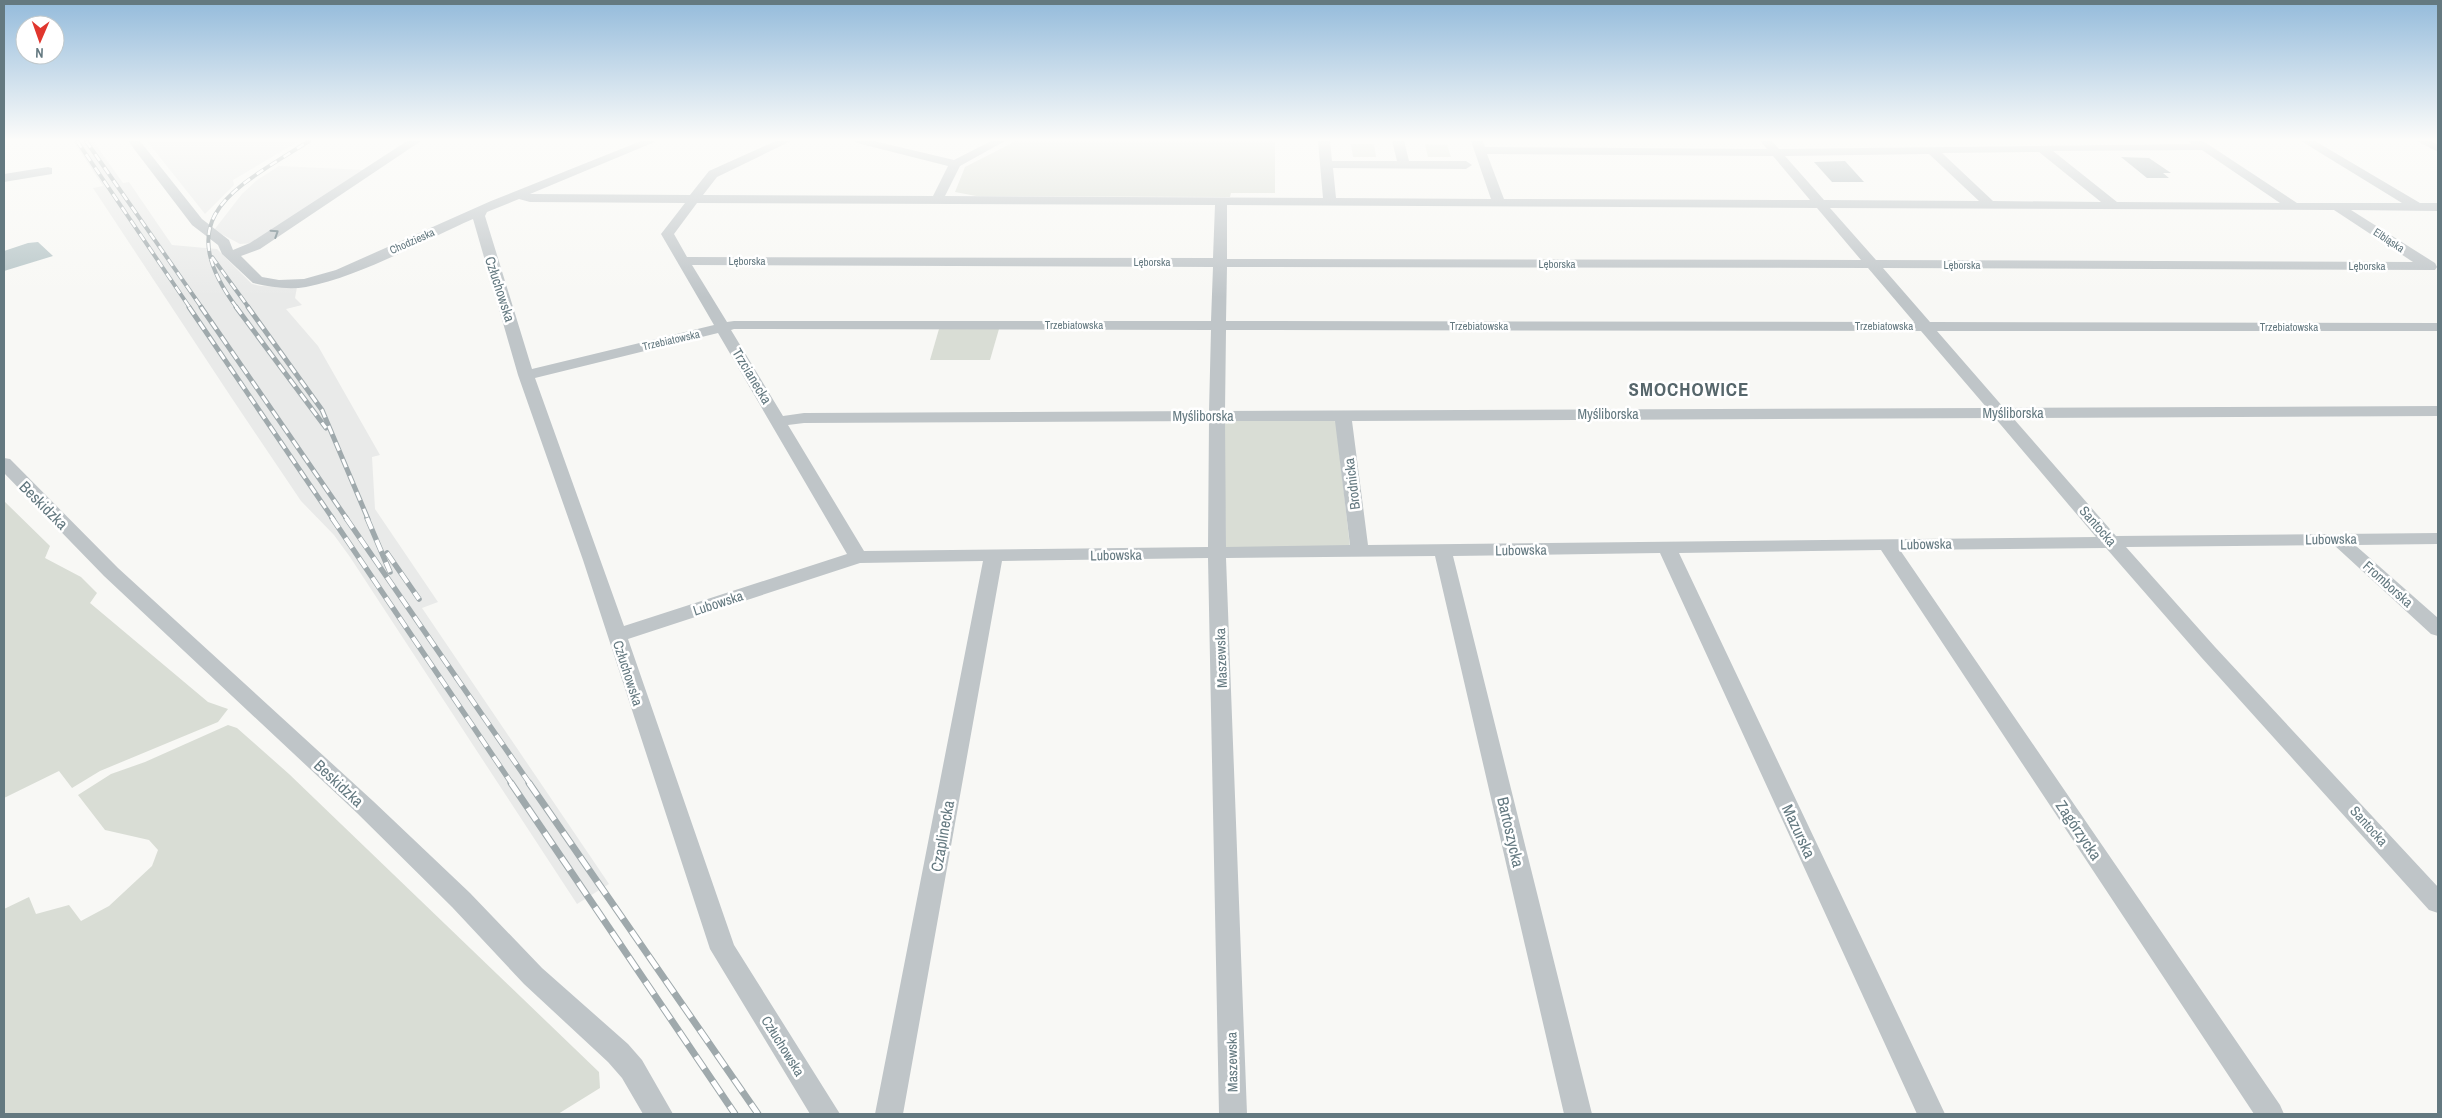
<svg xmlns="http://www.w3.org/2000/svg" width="2442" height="1118" font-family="'Archivo Narrow',sans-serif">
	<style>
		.built { fill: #e9eae9 }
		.green { fill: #d9ddd5 }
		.water { fill: #b6c5c7 }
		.building { fill: #a6b1b5 }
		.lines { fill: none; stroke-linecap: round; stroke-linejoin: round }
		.street { fill: #bfc5c8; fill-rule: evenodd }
		.rail-far3-casing { stroke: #9fa9ac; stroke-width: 4 }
		.rail-far2-casing { stroke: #9fa9ac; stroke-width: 5 }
		.rail-far1-casing { stroke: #9fa9ac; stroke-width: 5.5 }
		.rail-casing { stroke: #9fa9ac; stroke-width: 7 }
		.rail-far3 { stroke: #fff; stroke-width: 2.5; stroke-dasharray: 8; stroke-linecap: butt }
		.rail-far2 { stroke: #fff; stroke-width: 3; stroke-dasharray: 9; stroke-linecap: butt }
		.rail-far1 { stroke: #fff; stroke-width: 4; stroke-dasharray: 12; stroke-linecap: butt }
		.rail { stroke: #fff; stroke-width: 5; stroke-dasharray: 15; stroke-linecap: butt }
		.oneway { stroke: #647980 }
		.labels { text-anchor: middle; stroke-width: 5; stroke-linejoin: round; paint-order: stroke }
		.far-street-label { font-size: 11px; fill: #647980; stroke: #fff }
		.street-label { font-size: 14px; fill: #647980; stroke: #fff }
		.near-street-label { font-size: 16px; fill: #647980; stroke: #fff }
		.district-label { font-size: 19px; font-weight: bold; letter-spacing: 1px; fill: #56666b; stroke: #fff }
	</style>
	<rect width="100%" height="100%" fill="#f8f8f5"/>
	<!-- built -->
	<g class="built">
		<polygon points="73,141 93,141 123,183 129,182 172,245 217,249 252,284 261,286 297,287 295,298 302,305 286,309 318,346 380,455 372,457 375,509 438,602 422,608 609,884 577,904 350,557 334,535 301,501 231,397 93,188 103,186"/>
		<polygon points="147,141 299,141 233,180 234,185 205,214"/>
		<polygon points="279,166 365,170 255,243 240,244 214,230 242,194 257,180"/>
	</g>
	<!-- green -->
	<g class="green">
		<polygon points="1016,141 1275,141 1275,193 1231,193 1230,197 976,196 955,192 965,167"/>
		<polygon points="1351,144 1374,144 1376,157 1353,157"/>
		<polygon points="1425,144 1447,145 1451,157 1428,157"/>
		<polygon points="939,329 999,329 990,360 930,360"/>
		<polygon points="1223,420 1333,420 1336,422 1350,547 1226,550"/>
		<polygon points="4,501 50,546 45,558 81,577 97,593 90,603 208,702 228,709 218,722 100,771 72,788 59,771 4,798"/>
		<polygon points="228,725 237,728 289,774 599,1072 600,1088 558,1114 4,1114 4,909 29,897 36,914 69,905 81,921 109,906 152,866 158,850 149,840 105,830 78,795 111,774 145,762"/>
	</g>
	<!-- water -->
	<polygon class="water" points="38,242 53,256 4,271 4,251 28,243"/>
	<!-- building -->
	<g class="building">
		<polygon points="2121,157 2149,158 2171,173 2163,173 2169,178 2147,178"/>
		<polygon points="1845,161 1864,182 1832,182 1814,162"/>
	</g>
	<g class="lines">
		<!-- street -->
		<g class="street">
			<path d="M128 141H140L202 219 229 240 233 250 250 243 407 141H421L260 249 241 256 262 277 279 280 304 279 336 270 491 201 641 141H657L530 194 690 195 709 171 776 141H791L717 177 703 195 933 196 948 166 857 143 855 141H874L954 160 991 141H1005L960 166 945 196 1323 198 1318 141H1330L1332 161H1397L1392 141H1404L1409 161H1466L1472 165 1466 169 1333 168 1336 198 1491 199 1471 141H1483L1485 147 1767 149 1760 141H1772L1779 149 2191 144 2189 141H2203L2297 203H2402L2301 141H2315L2420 203H2438V211L2351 210 2435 263 2437 267 2435 270 1883 268 1930 322 2438 323V331H1937L2004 408 2438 406V416L2013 418 2116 536 2438 533V544L2355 545 2438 618V636L2431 634 2334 545 2126 547 2215 647 2438 887V913L2429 910 2201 657 2106 548 1900 550 2280 1105 2284 1114H2254L1881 550 1679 553 1945 1114H1917L1660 553 1453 556 1592 1114H1564L1435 556 1226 558 1247 1114H1219L1208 558 1002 561 903 1114H875L983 561 860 563 628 639 734 945 840 1114H810L710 949 583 560 518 375 473 219C423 241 359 277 306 287 289 290 270 287 253 283L222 254 218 245 192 225ZM2202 150 2280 203 2117 202 2053 151ZM2039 152 2101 202 1993 201 1942 153ZM1487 154 1773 156 1810 200 1504 199ZM1929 154 1979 201 1824 200 1785 156ZM519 199 530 202 685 203 661 234 714 325 532 369 485 216 487 212ZM697 203 1215 205 1213 258 687 257 674 234ZM1227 205 1817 208 1861 260 1227 259ZM1830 208 2334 210 2413 262 1876 260ZM692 265 1213 267 1211 321H734L727 322ZM1227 267 1868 268 1914 322 1226 321ZM734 329 1211 330 1209 411 804 413 783 416 731 330ZM1226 330 1921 331 1987 408 1225 411ZM718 333 847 554 624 626 535 378ZM1995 418 2096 537 1368 545 1352 421ZM1209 421 1208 547 864 551 788 425 804 423ZM1225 421H1335L1350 545 1226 547Z"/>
			<polygon points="2417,141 2431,141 2438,145 2438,152"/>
			<polygon points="48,167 52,168 52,174 4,182 4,174"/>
			<polygon points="4,458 10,459 118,568 373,801 470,893 542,968 628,1044 642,1060 673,1114 643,1114 622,1078 608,1062 524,984 452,907 357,813 104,576 4,473"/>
		</g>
		<!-- rail-far3 casing -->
		<g class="rail-far3-casing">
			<g id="rail-far3">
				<polyline points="77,141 190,308"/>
				<polyline points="86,141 202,308"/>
				<polyline points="212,257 249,308"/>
				<path d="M237 308C168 215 236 188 309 141"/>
			</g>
		</g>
		<!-- rail-far2 casing -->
		<g class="rail-far2-casing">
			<g id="rail-far2">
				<polyline points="189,307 333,519"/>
				<polyline points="201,307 347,519"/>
				<polyline points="236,307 326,428"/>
				<polyline points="248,307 322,410 368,519"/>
			</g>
		</g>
		<!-- rail-far1 casing -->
		<g class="rail-far1-casing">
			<g id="rail-far1">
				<polyline points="332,518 512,784"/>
				<polyline points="346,518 530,784"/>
				<polyline points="367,518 390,572"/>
				<polyline points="387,553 419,599"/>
			</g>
		</g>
		<!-- rail casing -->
		<g class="rail-casing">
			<g id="rail">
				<polyline points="511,783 735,1114"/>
				<polyline points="529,783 758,1114"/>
			</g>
		</g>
		<!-- rail-far3 -->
		<use href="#rail-far3" class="rail-far3"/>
		<!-- rail-far2 -->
		<use href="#rail-far2" class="rail-far2"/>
		<!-- rail-far1 -->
		<use href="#rail-far1" class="rail-far1"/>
		<!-- rail -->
		<use href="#rail" class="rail"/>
	</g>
	<!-- one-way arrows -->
	<defs><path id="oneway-chevron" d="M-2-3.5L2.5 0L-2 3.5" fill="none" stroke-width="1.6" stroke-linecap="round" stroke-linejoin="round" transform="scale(1.25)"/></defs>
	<use class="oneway" href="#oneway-chevron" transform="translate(275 233) rotate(-33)"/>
	<!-- sky -->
	<linearGradient id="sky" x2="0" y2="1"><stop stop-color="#94bbdb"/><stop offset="0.47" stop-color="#fcfcfa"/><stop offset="1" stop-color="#fcfcfa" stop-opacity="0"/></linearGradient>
	<rect width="2442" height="297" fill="url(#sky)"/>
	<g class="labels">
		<!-- far-street labels -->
		<g class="far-street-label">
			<text transform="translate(2389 240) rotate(33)" y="4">Elbląska</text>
			<text transform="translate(412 241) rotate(-24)" y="4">Chodzieska</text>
			<text x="747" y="265">Lęborska</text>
			<text x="1152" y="266">Lęborska</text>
			<text x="1557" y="268">Lęborska</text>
			<text x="1962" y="269">Lęborska</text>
			<text x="2367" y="270">Lęborska</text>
			<text x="1074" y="329">Trzebiatowska</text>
			<text x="1479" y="330">Trzebiatowska</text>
			<text x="1884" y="330">Trzebiatowska</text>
			<text x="2289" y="331">Trzebiatowska</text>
			<text transform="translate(671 340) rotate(-13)" y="4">Trzebiatowska</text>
		</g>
		<!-- street labels -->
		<g class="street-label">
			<text transform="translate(500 289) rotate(72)" y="5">Człuchowska</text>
			<text transform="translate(752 376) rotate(59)" y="5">Trzcianecka</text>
			<text x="2013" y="418">Myśliborska</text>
			<text x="1608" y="419">Myśliborska</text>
			<text x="1203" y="421">Myśliborska</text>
			<text transform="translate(1352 484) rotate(-97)" y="5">Brodnicka</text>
			<text transform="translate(2098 526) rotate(49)" y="5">Santocka</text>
			<text transform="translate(2331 539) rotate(-1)" y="5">Lubowska</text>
			<text transform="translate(1926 544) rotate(-1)" y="5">Lubowska</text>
			<text transform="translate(1521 550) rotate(-1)" y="5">Lubowska</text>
			<text transform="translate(1116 555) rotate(-1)" y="5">Lubowska</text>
			<text transform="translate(2388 584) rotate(42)" y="5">Fromborska</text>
			<text transform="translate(718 603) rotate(-18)" y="5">Lubowska</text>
			<text transform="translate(1221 658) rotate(-92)" y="5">Maszewska</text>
			<text transform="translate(628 673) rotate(72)" y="5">Człuchowska</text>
			<text transform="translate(2369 826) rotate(48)" y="5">Santocka</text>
			<text transform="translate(783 1046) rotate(58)" y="5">Człuchowska</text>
			<text transform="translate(1232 1062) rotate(-91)" y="5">Maszewska</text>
		</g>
		<!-- near-street labels -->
		<g class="near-street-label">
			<text transform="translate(44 505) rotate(45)" y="6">Beskidzka</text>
			<text transform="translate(339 783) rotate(43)" y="6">Beskidzka</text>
			<text transform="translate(2079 830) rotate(56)" y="6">Zagórzycka</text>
			<text transform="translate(1799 831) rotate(65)" y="6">Mazurska</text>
			<text transform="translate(1511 832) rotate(77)" y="6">Bartoszycka</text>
			<text transform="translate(942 836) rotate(-80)" y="6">Czaplinecka</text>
		</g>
		<!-- district labels -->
		<g class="district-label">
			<text x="1689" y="396">SMOCHOWICE</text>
		</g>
	</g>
	<!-- border -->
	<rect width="2442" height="1118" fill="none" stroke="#647980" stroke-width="10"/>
	<!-- north arrow -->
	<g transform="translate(40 40) rotate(182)"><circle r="24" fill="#ffffff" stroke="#c1c9cc"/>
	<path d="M0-4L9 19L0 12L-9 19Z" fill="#e0362e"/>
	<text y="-8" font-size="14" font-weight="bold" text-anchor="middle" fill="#647980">N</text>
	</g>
</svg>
